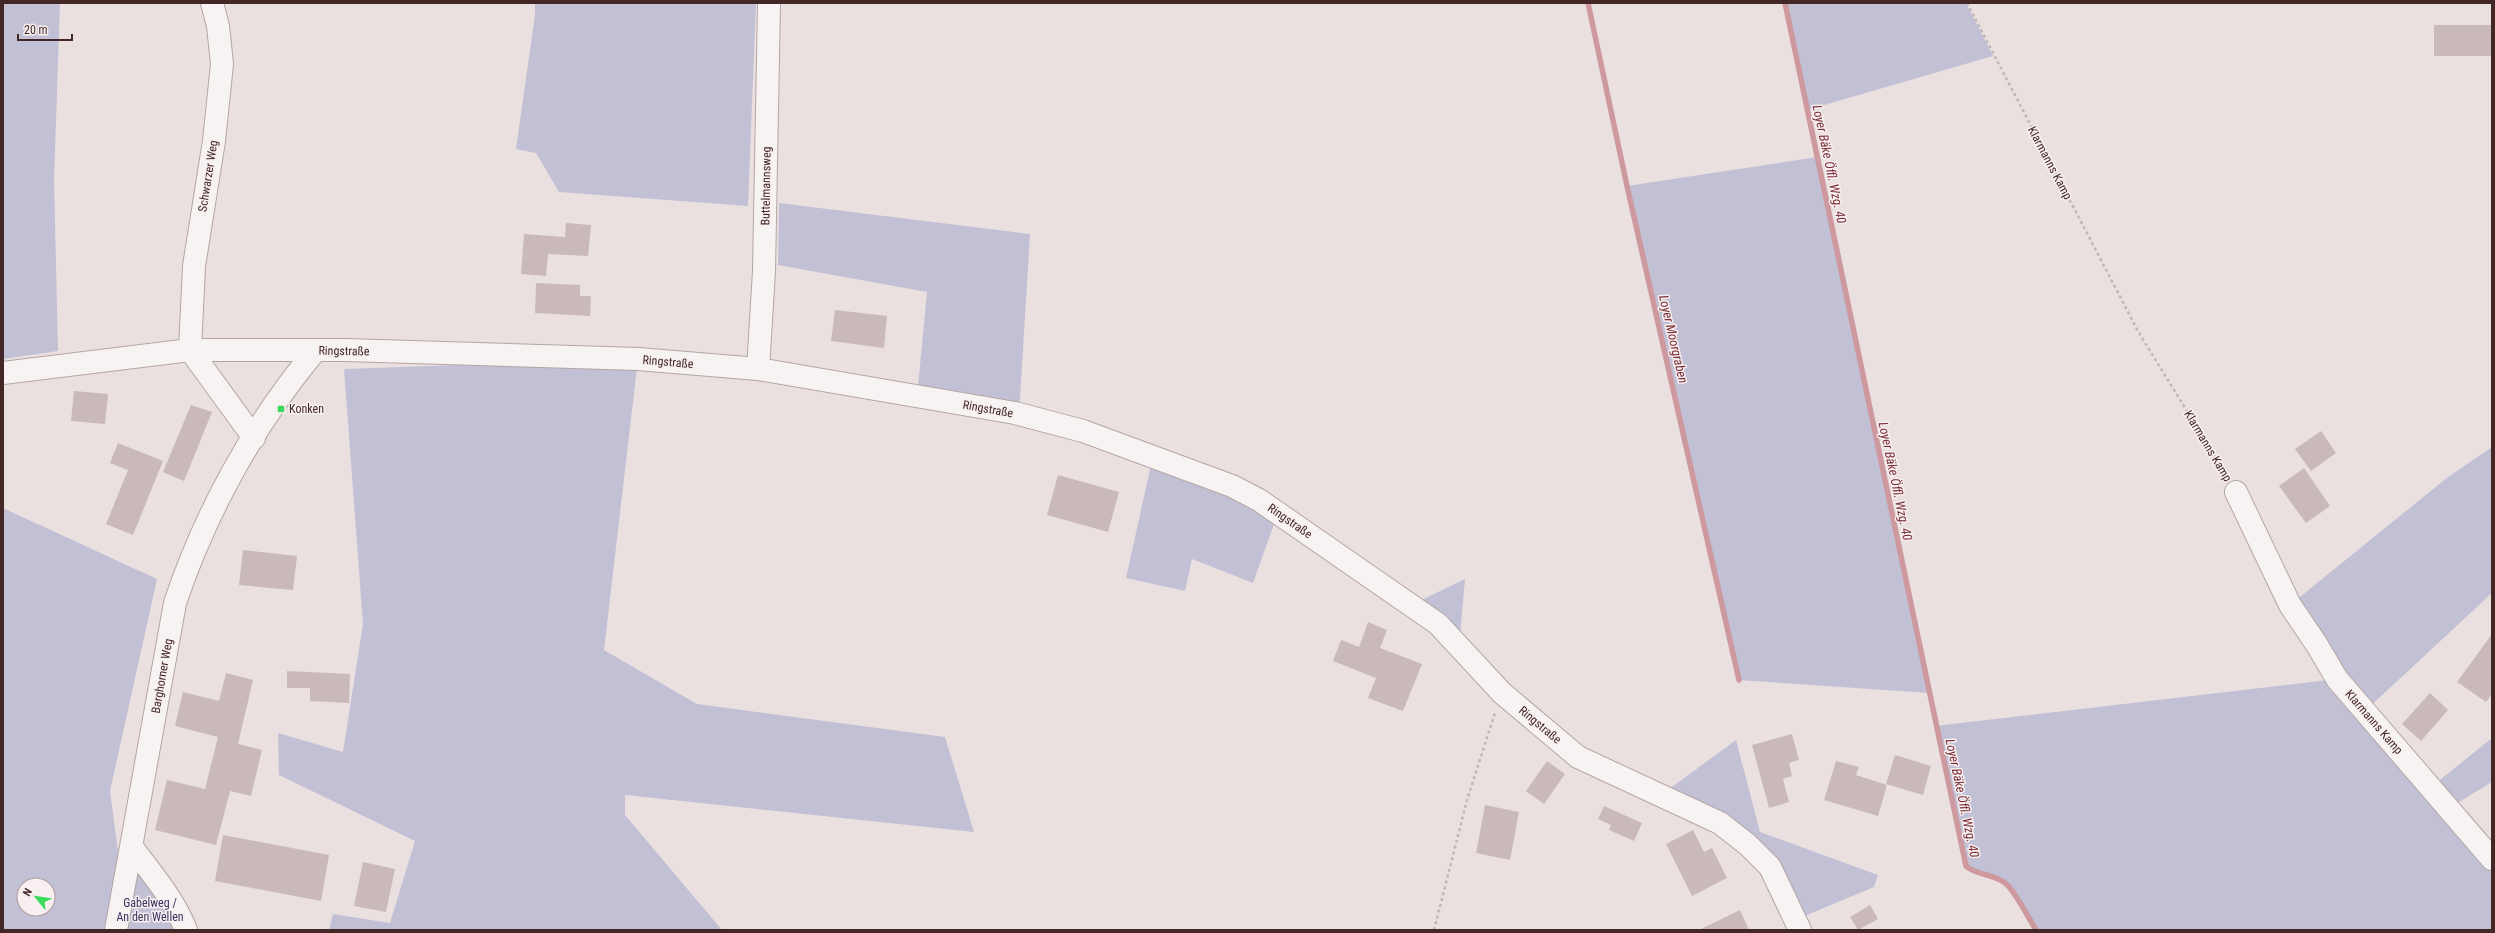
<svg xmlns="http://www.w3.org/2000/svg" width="2495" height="933" font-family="'Roboto Condensed',sans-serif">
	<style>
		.green { fill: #c2c0d5; fill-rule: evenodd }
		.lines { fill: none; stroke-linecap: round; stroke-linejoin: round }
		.stream { stroke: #cd989e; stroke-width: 5.5 }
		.building { fill: #cab9ba }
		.minor-casing { stroke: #b5a5a5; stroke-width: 24 }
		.path { stroke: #c2b6b6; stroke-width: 2.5; stroke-dasharray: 3 3; stroke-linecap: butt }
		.minor { stroke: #f8f3f3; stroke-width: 22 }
		.poi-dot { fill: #3ada5c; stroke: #f7eff0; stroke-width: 1.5 }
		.labels { text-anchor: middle; stroke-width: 3; stroke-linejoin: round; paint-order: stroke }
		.street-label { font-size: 12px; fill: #432727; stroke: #f7eff0 }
		.poi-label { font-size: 12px; fill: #432727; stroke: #f7eff0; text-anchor: start }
		.park-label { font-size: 12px; fill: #3b3360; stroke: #f7eff0 }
		.water-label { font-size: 13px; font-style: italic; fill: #7a2d34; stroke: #f7eff0 }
	</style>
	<rect width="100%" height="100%" fill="#eae0e0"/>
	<!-- green -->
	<g class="green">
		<polygon points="3,3 60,3 54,179 58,351 3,359"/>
		<polygon points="535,3 756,3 748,206 559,192 536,153 516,149 535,15"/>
		<polygon points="1785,3 1966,3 1993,56 1807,110"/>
		<polygon points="1817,157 1929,693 1739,680 1627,186"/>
		<polygon points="779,203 1030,234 1019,415 917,397 927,292 778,265"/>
		<polygon points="638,359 604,650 697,704 945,737 974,832 625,795 625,815 722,930 329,930 333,914 390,923 415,841 279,775 278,733 343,752 363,624 344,369"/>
		<path d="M2492 447V593L2365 711 2431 787 2492 738V782L2449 808 2492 859V930H2035C2029 920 2013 888 2005 883 1993 873 1977 876 1966 866L1935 726 2337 679 2290 605 2448 477Z"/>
		<polygon points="1153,456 1278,513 1253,583 1192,559 1185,591 1126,578"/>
		<path d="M3 508 157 579 110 791 118 852 105 930H3ZM24 885H48V909H24Z"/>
		<polygon points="1465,579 1459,647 1411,605"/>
		<polygon points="1736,740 1760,832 1878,875 1874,887 1795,920 1770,867 1661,795"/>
		<polygon points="139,863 180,930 125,930"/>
	</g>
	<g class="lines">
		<!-- stream -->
		<g class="stream">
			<polyline points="1588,3 1627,186 1739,680"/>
			<path d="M1785 3 1966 866C1977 876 1993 873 2005 883 2014 889 2029 919 2036 930"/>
		</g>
	</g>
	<!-- building -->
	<g class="building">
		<rect x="2434" y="25" width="58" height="31"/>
		<polygon points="566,223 591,225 588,256 548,254 546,276 521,274 524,234 565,237"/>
		<polygon points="536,283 580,285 580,296 591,296 590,316 535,313"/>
		<polygon points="835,310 887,316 884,348 831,341"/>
		<polygon points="74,391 108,394 105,424 71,421"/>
		<polygon points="191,405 212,412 184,481 163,472"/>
		<polygon points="2321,431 2336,453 2311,471 2295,449"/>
		<polygon points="118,443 163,461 133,535 106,524 128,470 110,463"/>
		<polygon points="2304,468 2330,506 2306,523 2279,486"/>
		<polygon points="1058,475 1119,492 1108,532 1047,515"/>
		<polygon points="243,550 297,556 293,590 239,585"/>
		<polygon points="1368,622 1387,630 1380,648 1422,664 1403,711 1368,698 1376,678 1333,661 1341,640 1359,647"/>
		<polygon points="2492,634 2492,694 2486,702 2457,682"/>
		<polygon points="287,671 350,674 349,703 310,701 310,688 287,688"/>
		<polygon points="226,673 253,680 238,744 262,750 251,796 230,791 216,845 155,830 167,780 205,789 218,737 175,726 183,692 219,701"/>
		<polygon points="2430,693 2448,710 2421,741 2402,724"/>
		<polygon points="1792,734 1799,760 1789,763 1792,776 1783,779 1789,802 1769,808 1752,745"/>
		<polygon points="1895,755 1931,766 1923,795 1886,784"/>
		<polygon points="1547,761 1565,774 1544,804 1526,791"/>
		<polygon points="1836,761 1859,767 1856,775 1887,785 1878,816 1824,800"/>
		<polygon points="1485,805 1519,812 1510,860 1476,853"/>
		<polygon points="1604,806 1642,823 1634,841 1609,830 1611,825 1598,819"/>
		<polygon points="1693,830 1704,852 1712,848 1727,878 1692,896 1666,844"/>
		<polygon points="223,835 329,855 321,901 215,881"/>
		<polygon points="363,862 395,869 386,912 354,906"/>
		<polygon points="1870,905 1878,919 1858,930 1850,917"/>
		<polygon points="1740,910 1749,930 1699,930"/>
	</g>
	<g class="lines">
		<!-- minor casing -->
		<g class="minor-casing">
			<g id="minor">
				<polyline points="190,350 194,266 214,141 222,64 218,26 212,3"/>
				<polyline points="190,350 254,438"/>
				<polyline points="758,369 764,271 769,3"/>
				<polyline points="3,373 190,350 346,350 638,359 758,369 1015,413 1083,431 1232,486 1259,500 1438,624 1502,693 1578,757 1720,823 1748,845 1770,867 1800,930"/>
				<polyline points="2236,492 2290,605 2317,645 2337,679 2492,859"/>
				<path d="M132 847C152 874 174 899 186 930"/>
				<path d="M116 930 175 603C205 513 254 424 315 351"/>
			</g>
		</g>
		<!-- path -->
		<g class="path">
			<polyline points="1967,3 2139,333 2227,476"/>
			<polyline points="1434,930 1467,800 1495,713"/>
		</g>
		<!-- minor -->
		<use href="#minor" class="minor"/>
	</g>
	<!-- markers -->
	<rect class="poi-dot" x="277" y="405" width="8" height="8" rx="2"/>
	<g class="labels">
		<!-- street labels -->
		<g class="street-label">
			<text transform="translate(2050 163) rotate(62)" y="4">Klarmanns Kamp</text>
			<text transform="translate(208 176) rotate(-81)" y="4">Schwarzer Weg</text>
			<text transform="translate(766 186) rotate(-89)" y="4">Buttelmannsweg</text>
			<text transform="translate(344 351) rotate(1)" y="4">Ringstraße</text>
			<text transform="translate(668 362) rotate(5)" y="4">Ringstraße</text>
			<text transform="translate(988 409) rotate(10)" y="4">Ringstraße</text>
			<text transform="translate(2208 446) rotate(59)" y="4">Klarmanns Kamp</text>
			<text transform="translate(1290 521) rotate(35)" y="4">Ringstraße</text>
			<text transform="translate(162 676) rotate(-80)" y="4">Barghorner Weg</text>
			<text transform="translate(2374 722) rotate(49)" y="4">Klarmanns Kamp</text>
			<text transform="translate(1540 725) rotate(40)" y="4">Ringstraße</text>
		</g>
		<!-- poi labels -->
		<g class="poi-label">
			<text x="289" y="413">Konken</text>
		</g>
		<!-- park labels -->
		<g class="park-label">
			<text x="150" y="907">Gabelweg /<tspan x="150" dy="14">An den Wellen</tspan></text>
		</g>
		<!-- water labels -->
		<g class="water-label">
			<text transform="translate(1830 164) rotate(78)" y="5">Loyer Bäke Öffl. Wzg. 40</text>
			<text transform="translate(1674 339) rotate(77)" y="5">Loyer Moorgraben</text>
			<text transform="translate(1896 481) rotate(78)" y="5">Loyer Bäke Öffl. Wzg. 40</text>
			<text transform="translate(1963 798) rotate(78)" y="5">Loyer Bäke Öffl. Wzg. 40</text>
		</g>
	</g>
	<!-- border -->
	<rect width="2495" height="933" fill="none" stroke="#432727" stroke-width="8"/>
	<!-- north arrow -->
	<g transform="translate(36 897) rotate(300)"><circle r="19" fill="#f7eff0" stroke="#af9fa0"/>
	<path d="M0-3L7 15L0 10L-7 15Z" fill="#3ada5c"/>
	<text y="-6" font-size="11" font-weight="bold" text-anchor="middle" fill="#432727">N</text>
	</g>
	<!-- scale -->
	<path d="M18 34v6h54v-6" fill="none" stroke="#432727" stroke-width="2"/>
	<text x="24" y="34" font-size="12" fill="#432727" stroke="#f7eff0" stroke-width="3" paint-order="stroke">20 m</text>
</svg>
